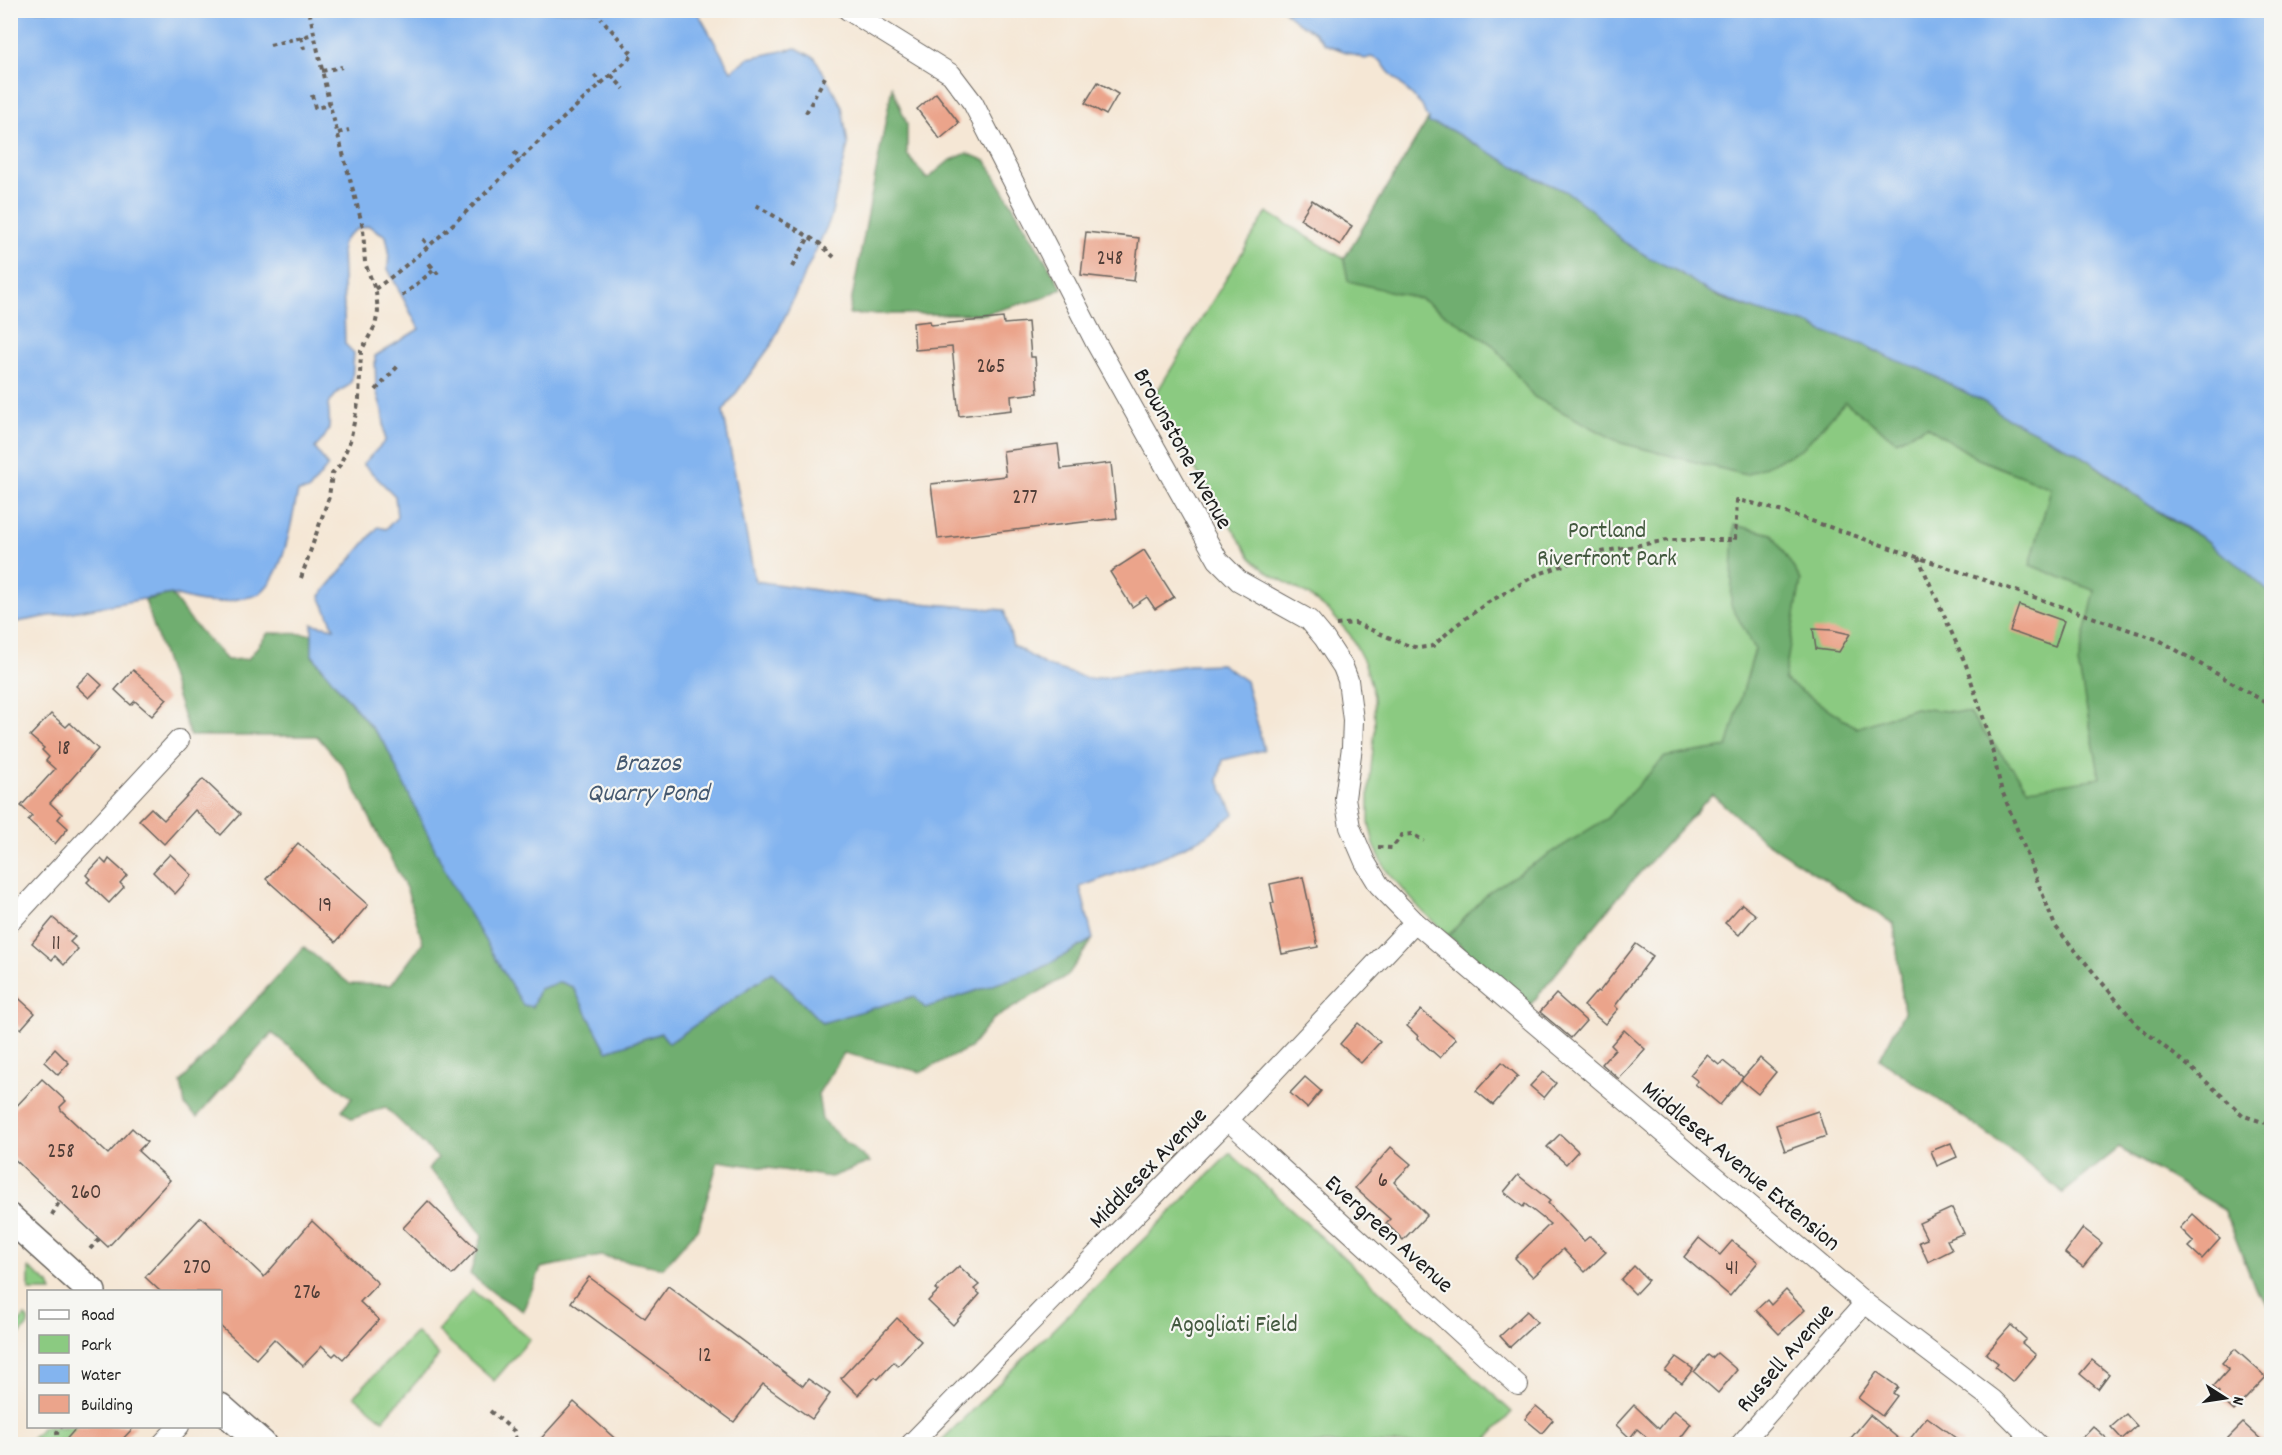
<svg xmlns="http://www.w3.org/2000/svg" width="2282" height="1455" font-family="Dekko,sans-serif">
	<style>
		.green { fill: #8bca81; stroke: #54734e; stroke-width: 1.5 }
		.forest { fill: #70ae6f; stroke: #466546; stroke-width: 1.5 }
		.water { fill: #83b4ef; stroke: #506886; stroke-width: 1.5 }
		.building { fill: #eba48b }
		.lines { fill: none; stroke-linecap: round; stroke-linejoin: round }
		.street-casing { stroke: #68635d; stroke-width: 22 }
		.secondary-casing { stroke: #68635d; stroke-width: 30 }
		.path { stroke: #68635d; stroke-width: 4; stroke-dasharray: 4.5 4.5; stroke-linecap: butt }
		.street { stroke: #fff; stroke-width: 20 }
		.secondary { stroke: #fff; stroke-width: 27 }
		.labels { text-anchor: middle; stroke-width: 4.5; stroke-linejoin: round; paint-order: stroke }
		.number-label { font-size: 21px; fill: #503e38 }
		.street-label { font-size: 24px; fill: #1c1c1c; stroke: #f6f6f2 }
		.park-label { font-size: 24px; fill: #43593f; stroke: #f6f6f2 }
		.water-label { font-size: 26px; font-style: italic; fill: #455970; stroke: #f6f6f2 }
	</style>
	<rect width="100%" height="100%" fill="#f6f6f2"/>
	<filter id="ink" filterUnits="userSpaceOnUse"><feTurbulence type="fractalNoise" baseFrequency=".0167" numOctaves="2"/><feDisplacementMap in="SourceGraphic" scale="12" xChannelSelector="R" yChannelSelector="G"/><feConvolveMatrix kernelMatrix="1 2 1 2 8 2 1 2 1" color-interpolation-filters="sRGB"/></filter>
	<filter id="wash" filterUnits="userSpaceOnUse"><feTurbulence type="fractalNoise" baseFrequency=".008" numOctaves="4" result="noise"/><feDisplacementMap in="SourceGraphic" scale="24" xChannelSelector="R" yChannelSelector="G"/><feGaussianBlur stdDeviation="1.35" result="paint"/><feColorMatrix in="noise" values="0 0 0 0 0 0 0 0 0 0 0 0 0 0 0 0 0 1.4 0 .05"/><feComposite in="paint" operator="in"/></filter>
	<g filter="url(#wash)">
		<rect width="100%" height="100%" fill="#f5e7d5"/>
		<!-- green -->
		<g class="green">
			<polygon points="1429,118 1551,184 1735,304 1865,345 1887,357 2178,524 2239,565 2272,594 2271,1307 2256,1290 2224,1209 2119,1148 2063,1193 2005,1146 1880,1059 1904,1012 1894,924 1763,840 1712,794 1624,890 1527,1009 1421,910 1386,870 1374,845 1369,823 1369,787 1375,730 1374,696 1365,664 1350,635 1330,612 1308,595 1267,572 1251,558 1152,400 1267,212 1344,259"/>
			<polygon points="1230,1153 1512,1412 1483,1444 938,1444"/>
			<polygon points="29,1268 49,1284 52,1291 29,1291"/>
			<polygon points="472,1290 530,1339 494,1381 437,1331"/>
			<polygon points="25,1316 28,1319 28,1325 11,1345 11,1331"/>
			<polygon points="416,1332 439,1356 383,1420 354,1396"/>
			<polygon points="43,1427 78,1427 67,1444 27,1444"/>
		</g>
		<!-- forest -->
		<g class="forest">
			<polygon points="892,87 907,124 907,154 927,179 949,161 967,153 986,161 1062,288 1046,297 985,314 849,314"/>
			<polygon points="1429,118 1429,123 1447,128 1533,177 1567,192 1593,211 1621,240 1648,257 1679,272 1718,297 1758,311 1812,325 1823,332 1865,345 1874,351 1921,369 1984,402 2006,417 2078,453 2164,516 2209,542 2215,549 2239,565 2271,594 2271,1307 2256,1290 2224,1209 2119,1148 2063,1193 2005,1146 1880,1059 1904,1012 1894,924 1763,840 1712,794 1624,890 1527,1009 1491,978 1459,944 1448,936 1490,891 1606,819 1665,757 1727,747 1755,649 1731,605 1734,525 1772,534 1801,580 1784,680 1857,728 1915,708 1969,713 2029,789 2100,778 2078,664 2095,591 2030,565 2051,488 1978,459 1926,426 1896,441 1845,402 1801,450 1746,475 1621,443 1534,397 1493,345 1421,299 1348,281 1344,259"/>
			<polygon points="171,594 191,621 227,660 248,659 268,633 312,634 312,656 385,744 452,885 532,1007 539,989 560,982 573,987 607,1051 661,1033 669,1043 772,972 822,1023 914,996 925,1008 1040,969 1093,939 1068,975 992,1020 970,1048 921,1072 844,1053 818,1094 822,1120 842,1139 870,1162 831,1177 718,1161 699,1227 663,1268 601,1256 541,1268 523,1311 495,1294 470,1274 482,1236 444,1184 428,1169 438,1158 385,1107 352,1119 342,1110 352,1098 272,1033 197,1117 185,1106 181,1082 304,947 350,984 391,985 423,943 407,890 343,766 317,736 190,736 145,600"/>
		</g>
		<!-- water -->
		<g class="water">
			<path d="M11 10 697 11 731 71 749 58 796 48 815 58 842 106 848 145 830 220 772 344 723 411 755 581 884 600 1004 610 1013 645 1045 665 1090 679 1190 665 1221 664 1246 681 1264 750 1223 760 1218 780 1234 814 1206 836 1169 854 1080 887 1093 939 1040 969 925 1008 914 996 822 1023 772 972 669 1043 661 1033 607 1051 573 987 560 982 539 989 532 1007 523 1005 452 885 385 744 312 655V624L334 628 320 596 378 527 386 529 397 517 395 496 363 464 385 441 383 413 376 390 375 356 419 329 388 269 389 250 386 236 369 226C356 228 348 233 342 244L345 344 354 353 352 380 348 386 339 391 328 404C331 427 331 432 315 448L328 466 309 490 298 492C291 521 285 574 260 593 254 598 245 597 238 599 210 606 198 602 171 594L11 623Z"/>
			<polygon points="1284,11 2271,11 2271,594 2239,565 2215,549 2209,542 2152,507 2132,493 2127,487 2078,453 2006,417 1984,402 1921,369 1887,357 1865,345 1823,332 1812,325 1758,311 1709,292 1679,272 1648,257 1621,240 1593,211 1567,192 1533,177 1447,128 1429,123 1429,118 1426,116 1422,106 1388,71 1381,61 1371,57 1365,59 1325,44 1314,32 1297,22"/>
		</g>
		<g id="blocks">
			<!-- building -->
			<g class="building">
				<polygon points="1098,82 1118,94 1106,115 1085,103"/>
				<polygon points="936,93 959,123 940,139 917,109"/>
				<polygon points="1312,200 1352,226 1340,245 1300,219"/>
				<polygon points="1086,232 1139,238 1134,281 1081,275"/>
				<polygon points="1003,318 1004,324 1028,322 1031,357 1035,357 1038,393 1011,396 1012,410 959,416 952,347 915,350 913,323 930,321 931,325"/>
				<polygon points="1058,444 1061,469 1111,463 1117,518 938,539 931,484 1006,476 1003,451"/>
				<polygon points="1144,550 1174,597 1155,609 1147,597 1132,607 1110,572"/>
				<polygon points="2019,605 2064,621 2055,647 2010,631"/>
				<polygon points="1813,629 1832,630 1850,634 1839,652 1816,649"/>
				<polygon points="133,670 167,699 152,716 135,701 131,705 115,690"/>
				<polygon points="89,673 102,685 89,698 76,686"/>
				<polygon points="51,714 66,727 70,723 98,749 50,803 62,814 58,819 68,828 55,844 28,820 32,816 21,806 55,769 46,761 49,757 42,750 44,748 30,736"/>
				<polygon points="203,779 240,814 221,835 195,810 164,844 139,820 151,808 164,820"/>
				<polygon points="298,843 368,905 336,942 266,879"/>
				<polygon points="170,854 192,875 175,894 153,872"/>
				<polygon points="101,859 106,864 109,859 127,875 120,883 124,887 109,903 87,882 90,879 86,875"/>
				<polygon points="1303,877 1318,947 1282,954 1271,903 1274,903 1270,884"/>
				<polygon points="1742,904 1756,915 1739,935 1725,923"/>
				<polygon points="53,918 75,937 70,942 78,949 64,965 55,956 52,960 32,943"/>
				<polygon points="1636,944 1653,956 1615,1006 1618,1009 1605,1024 1584,1006 1597,991 1599,992"/>
				<polygon points="10,990 35,1013 21,1029 10,1019"/>
				<polygon points="1556,994 1586,1021 1571,1038 1540,1012"/>
				<polygon points="1421,1010 1456,1039 1440,1058 1417,1038 1418,1036 1407,1026"/>
				<polygon points="1358,1023 1380,1042 1361,1063 1340,1044"/>
				<polygon points="1624,1030 1645,1049 1619,1079 1602,1064 1615,1049 1611,1045"/>
				<polygon points="55,1049 69,1063 58,1075 44,1062"/>
				<polygon points="1707,1055 1719,1065 1723,1061 1743,1077 1720,1105 1695,1084 1698,1081 1690,1075"/>
				<polygon points="1760,1058 1776,1072 1758,1094 1741,1080"/>
				<polygon points="1502,1062 1518,1076 1493,1105 1476,1091"/>
				<polygon points="1543,1072 1556,1083 1544,1098 1530,1086"/>
				<polygon points="1305,1077 1321,1091 1307,1108 1290,1093"/>
				<polygon points="42,1079 66,1101 60,1107 61,1110 108,1154 132,1128 147,1142 138,1151 170,1180 108,1247 10,1155 10,1113"/>
				<polygon points="1818,1111 1826,1136 1785,1151 1776,1125"/>
				<polygon points="1560,1134 1578,1151 1566,1164 1547,1147"/>
				<polygon points="1951,1143 1957,1157 1937,1166 1931,1151"/>
				<polygon points="1391,1147 1411,1164 1394,1182 1427,1215 1403,1240 1386,1223 1390,1219 1355,1188"/>
				<polygon points="1518,1175 1550,1201 1548,1203 1584,1241 1590,1236 1606,1252 1585,1272 1563,1249 1533,1277 1515,1258 1550,1224 1525,1204 1523,1207 1504,1192"/>
				<polygon points="428,1201 477,1249 452,1275 403,1228"/>
				<polygon points="1952,1208 1964,1233 1947,1240 1952,1250 1928,1262 1919,1242 1927,1239 1919,1223"/>
				<polygon points="2193,1214 2220,1239 2202,1259 2189,1247 2194,1242 2180,1228"/>
				<polygon points="201,1217 264,1277 312,1221 378,1283 360,1302 379,1320 343,1359 336,1353 333,1356 322,1346 303,1366 274,1339 256,1359 220,1326 220,1292 161,1292 145,1277"/>
				<polygon points="2083,1228 2102,1243 2083,1267 2065,1253"/>
				<polygon points="1699,1238 1720,1255 1732,1241 1758,1262 1730,1296 1684,1257"/>
				<polygon points="959,1266 979,1285 974,1289 980,1294 953,1325 928,1301 938,1291 935,1289"/>
				<polygon points="1634,1266 1648,1280 1635,1294 1621,1280"/>
				<polygon points="589,1277 645,1318 668,1286 803,1386 808,1379 830,1394 812,1419 763,1384 734,1422 571,1302"/>
				<polygon points="1786,1290 1805,1310 1779,1334 1756,1310 1767,1300 1771,1305"/>
				<polygon points="1527,1311 1537,1322 1510,1347 1500,1336"/>
				<polygon points="897,1318 921,1341 898,1366 894,1362 878,1379 875,1377 858,1395 841,1378"/>
				<polygon points="2011,1325 2026,1339 2022,1343 2036,1355 2013,1382 1995,1367 1998,1363 1986,1354"/>
				<polygon points="2235,1349 2266,1377 2234,1411 2218,1396 2219,1392 2213,1387 2229,1369 2222,1363"/>
				<polygon points="1717,1353 1737,1370 1718,1393 1694,1372 1708,1355 1712,1358"/>
				<polygon points="1676,1357 1693,1369 1682,1383 1665,1371"/>
				<polygon points="2092,1360 2109,1374 2098,1389 2080,1374"/>
				<polygon points="1877,1372 1898,1387 1893,1393 1897,1396 1882,1416 1858,1398"/>
				<polygon points="574,1402 621,1444 536,1444"/>
				<polygon points="1634,1405 1659,1429 1674,1410 1691,1424 1676,1444 1646,1444 1650,1440 1637,1429 1630,1438 1616,1425"/>
				<polygon points="1536,1406 1553,1420 1542,1433 1525,1419"/>
				<polygon points="2126,1414 2137,1426 2122,1439 2111,1427"/>
				<polygon points="1870,1415 1905,1444 1846,1444"/>
				<polygon points="1927,1417 1964,1444 1906,1444"/>
				<polygon points="2243,1423 2266,1444 2222,1444"/>
				<polygon points="78,1426 135,1426 118,1444 62,1444"/>
				<polygon points="2093,1426 2113,1444 2076,1444"/>
			</g>
		</g>
	</g>
	<g filter="url(#ink)">
		<use href="#blocks" fill-opacity="0" stroke="#68635d" stroke-width="1.5"/>
		<g class="lines">
			<!-- street casing -->
			<g class="street-casing">
				<g id="street">
					<polyline points="848,10 951,74 973,103 1095,341 1218,560 1239,581 1309,620 1324,638 1343,667 1348,680 1353,720 1352,747 1345,798 1350,827 1365,862 1379,885 1415,922 1865,1303 1993,1400 2037,1444"/>
					<polyline points="10,922 179,740"/>
					<polyline points="1228,1120 1518,1385"/>
					<polyline points="162,1444 179,1426"/>
					<polyline points="911,1444 1228,1120 1415,922"/>
					<polyline points="1741,1444 1865,1303"/>
				</g>
			</g>
			<!-- secondary casing -->
			<g class="secondary-casing">
				<g id="secondary">
					<polyline points="10,1218 92,1292"/>
					<polyline points="220,1407 262,1444"/>
				</g>
			</g>
			<!-- path -->
			<g class="path">
				<polyline points="301,37 304,49"/>
				<polyline points="270,45 314,34"/>
				<polyline points="322,71 342,67"/>
				<polyline points="594,75 602,84"/>
				<polyline points="611,75 624,89"/>
				<polyline points="312,95 315,108 330,105"/>
				<polyline points="806,113 825,77"/>
				<polyline points="338,133 349,130"/>
				<polyline points="514,152 521,159"/>
				<polyline points="756,205 819,243 834,257"/>
				<polyline points="423,239 428,245"/>
				<polyline points="792,267 809,237"/>
				<path d="M375 289C428 251 475 203 522 158 558 122 595 89 633 55L601 18"/>
				<polyline points="402,296 434,270 428,262 438,274"/>
				<polyline points="376,390 398,366"/>
				<polyline points="1918,557 1966,665 1988,732 2001,788 2055,926 2138,1026 2190,1067 2244,1116 2272,1125"/>
				<polyline points="301,578 329,497 332,474 340,465 350,441 359,399 361,351 375,326 378,312 376,292 365,263 363,227 329,102 309,10"/>
				<polyline points="1336,625 1355,623 1407,645 1419,648 1433,646 1455,626 1487,603 1536,575 1601,552 1668,540 1735,540 1737,500 1752,503 1800,517 2159,640 2272,706"/>
				<polyline points="1378,847 1392,848 1402,835 1412,834 1424,841"/>
				<polyline points="10,1156 11,1155"/>
				<polyline points="52,1215 59,1202"/>
				<polyline points="90,1249 99,1239"/>
				<polyline points="490,1411 514,1431 517,1444"/>
				<polyline points="58,1444 57,1432 62,1426"/>
			</g>
			<!-- street -->
			<use href="#street" class="street"/>
			<!-- secondary -->
			<use href="#secondary" class="secondary"/>
		</g>
	</g>
	<g class="labels">
		<!-- number labels -->
		<g class="number-label">
			<text x="1110" y="264">248</text>
			<text x="991" y="372">265</text>
			<text x="1025" y="503">277</text>
			<text x="64" y="754">18</text>
			<text x="325" y="911">19</text>
			<text x="56" y="949">11</text>
			<text x="61" y="1157">258</text>
			<text x="1383" y="1186">6</text>
			<text x="86" y="1198">260</text>
			<text x="197" y="1273">270</text>
			<text x="1732" y="1274">41</text>
			<text x="307" y="1298">276</text>
			<text x="705" y="1361">12</text>
		</g>
		<!-- street labels -->
		<g class="street-label">
			<text transform="translate(1184 448) rotate(61)" y="8">Brownstone Avenue</text>
			<text transform="translate(1742 1165) rotate(40)" y="8">Middlesex Avenue Extension</text>
			<text transform="translate(1147 1167) rotate(-46)" y="8">Middlesex Avenue</text>
			<text transform="translate(1390 1233) rotate(42)" y="8">Evergreen Avenue</text>
			<text transform="translate(1784 1357) rotate(-49)" y="8">Russell Avenue</text>
		</g>
		<!-- park labels -->
		<g class="park-label">
			<text x="1607" y="537">Portland<tspan x="1607" dy="28">Riverfront Park</tspan></text>
			<text x="1234" y="1331">Agogliati Field</text>
		</g>
		<!-- water labels -->
		<g class="water-label">
			<text x="648" y="770">Brazos<tspan x="648" dy="30">Quarry Pond</tspan></text>
		</g>
	</g>
	<!-- margin -->
	<rect width="2282" height="1455" fill="none" stroke="#f6f6f2" stroke-width="36"/>
	<!-- legend -->
	<rect x="27" y="1290" width="195" height="138" fill="#f6f6f2" stroke="#9f9f9c" stroke-width="1.5"/>
	<rect x="39" y="1310" width="30" height="9" fill="#ffffff" stroke="#9f9f9c" stroke-width="1.5"/>
	<text x="81" y="1320" font-size="18" fill="#1c1c1c">Road</text>
	<rect x="39" y="1335" width="30" height="18" fill="#8bca81" stroke="#9f9f9c" stroke-width="1.5"/>
	<text x="81" y="1350" font-size="18" fill="#1c1c1c">Park</text>
	<rect x="39" y="1365" width="30" height="18" fill="#83b4ef" stroke="#9f9f9c" stroke-width="1.5"/>
	<text x="81" y="1380" font-size="18" fill="#1c1c1c">Water</text>
	<rect x="39" y="1395" width="30" height="18" fill="#eba48b" stroke="#9f9f9c" stroke-width="1.5"/>
	<text x="81" y="1410" font-size="18" fill="#1c1c1c">Building</text>
	<!-- north arrow -->
	<g transform="translate(2225 1398) rotate(102)" stroke="#f6f6f2" stroke-width="4.5" paint-order="stroke">
	<path d="M0-4.5L10 22L0 15L-10 22Z" fill="#1c1c1c"/>
	<text y="-9" font-size="16" font-weight="bold" text-anchor="middle" fill="#1c1c1c">N</text>
	</g>
</svg>
